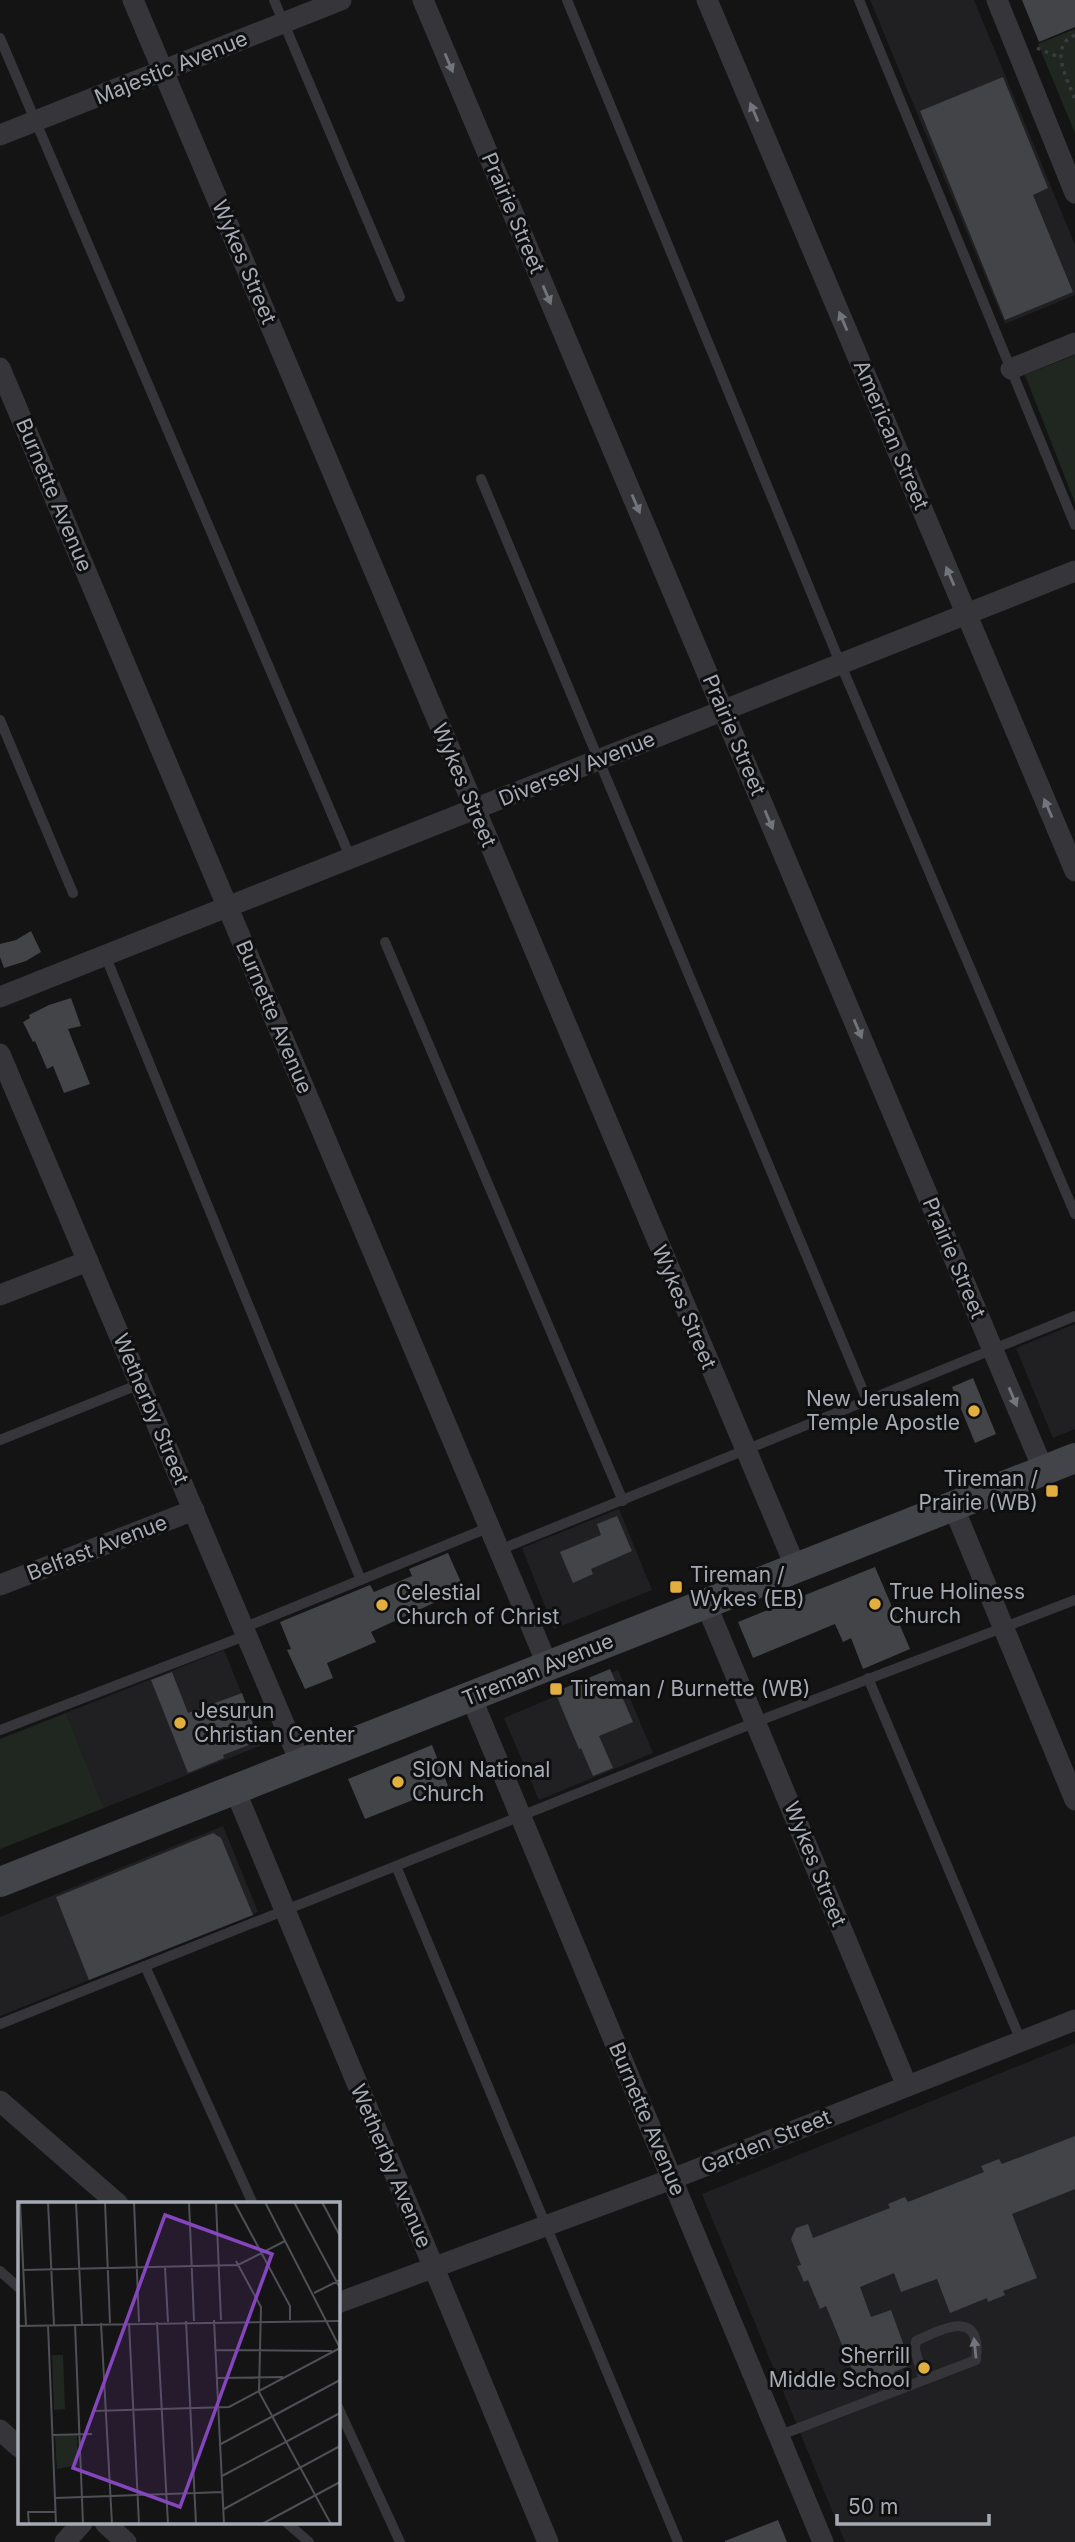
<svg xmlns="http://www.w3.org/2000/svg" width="1075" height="2542" font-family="Inter,sans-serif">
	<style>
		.built { fill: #202022 }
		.green { fill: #202721 }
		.building { fill: #434448 }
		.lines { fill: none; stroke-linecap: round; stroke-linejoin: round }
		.path { stroke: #3b3c41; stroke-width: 3.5; stroke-dasharray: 3.5 5; stroke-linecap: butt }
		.lane { stroke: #35353a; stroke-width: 10 }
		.street { stroke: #35353a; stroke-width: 21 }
		.secondary { stroke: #434449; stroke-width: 30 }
		.oneway { fill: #73757d }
		.poi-dot { fill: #e2af3f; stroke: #0f0f10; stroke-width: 2.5 }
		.labels { text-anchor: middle; stroke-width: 6; stroke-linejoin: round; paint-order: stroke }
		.street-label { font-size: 21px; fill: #a6aab4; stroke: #0f0f10 }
		.poi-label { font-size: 21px; fill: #a6aab4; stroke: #0f0f10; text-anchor: start }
		.inset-road { fill: none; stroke: #4e5055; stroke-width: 2 }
		.view { fill: #8445bd; fill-opacity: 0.15; stroke: #8445bd; stroke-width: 3.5 }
		.inset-edge { fill: none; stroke: #a6aab4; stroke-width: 3.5 }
	</style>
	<rect width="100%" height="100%" fill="#141415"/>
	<!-- built -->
	<g class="built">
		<polygon points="870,0 974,0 1075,245 1075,295 1005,324"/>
		<polygon points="1075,1324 1075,1429 1053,1438 1016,1348"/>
		<polygon points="619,1509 652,1590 554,1629 522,1548"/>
		<polygon points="224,1650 262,1745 104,1808 66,1713"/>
		<polygon points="618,1670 653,1753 539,1800 504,1718"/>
		<polygon points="223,1826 258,1912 0,2016 0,1917"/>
		<polygon points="1075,2043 1075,2542 845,2542 702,2194"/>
	</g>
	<!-- green -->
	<g class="green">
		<polygon points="1075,29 1075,133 1038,44"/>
		<polygon points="1075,355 1075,503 1025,375"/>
		<polygon points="66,1713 104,1808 0,1849 0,1739"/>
	</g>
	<!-- building -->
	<g class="building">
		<polygon points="1022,0 1075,0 1075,27 1039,42"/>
		<polygon points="1003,77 1048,188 1033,195 1073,292 1005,320 920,111"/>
		<polygon points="31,931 41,952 26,961 4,968 0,957 0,944 16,940"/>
		<polygon points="71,998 81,1026 68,1029 90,1084 64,1093 53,1066 47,1069 35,1041 33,1042 23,1022 30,1018 29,1015 49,1005"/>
		<polygon points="973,1378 996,1434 975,1443 952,1387"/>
		<polygon points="617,1516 632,1551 591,1569 593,1574 573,1583 560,1552 601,1535 597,1524"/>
		<polygon points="448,1553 464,1589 371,1632 376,1642 327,1663 333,1678 305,1689 287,1650 291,1649 280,1622 370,1585 374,1592 412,1576 409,1569"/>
		<polygon points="875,1567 910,1649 863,1669 851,1638 843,1642 835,1624 753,1658 738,1622"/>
		<polygon points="610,1669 633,1722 599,1736 613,1768 593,1776 581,1748 579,1749 555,1692"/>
		<polygon points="172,1672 188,1713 242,1693 259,1741 223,1755 224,1758 188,1773 151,1680"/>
		<polygon points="432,1745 448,1786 365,1819 348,1779"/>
		<polygon points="213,1833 221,1838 253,1915 89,1980 56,1897"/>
		<polygon points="1075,2136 1075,2189 1012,2214 1037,2278 1003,2291 1005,2295 988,2302 987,2298 950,2313 937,2279 901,2292 894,2273 860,2287 871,2317 891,2310 911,2365 894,2372 896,2376 878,2383 877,2379 859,2386 826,2306 820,2309 808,2280 804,2282 797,2266 801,2265 791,2239 796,2228 808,2224 813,2238 890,2208 888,2204 905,2197 908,2202 984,2172 981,2166 999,2159 1002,2164"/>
		<polygon points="778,2520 787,2542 725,2542 725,2541"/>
	</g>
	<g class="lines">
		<!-- path -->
		<g class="path">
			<path d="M1075 35C1048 46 1067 79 1075 99"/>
			<polyline points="1037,48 1061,58"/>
		</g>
		<!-- lane -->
		<g class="lane">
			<polyline points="274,0 400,297"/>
			<polyline points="567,0 841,665 1075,1214"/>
			<polyline points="859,0 1075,525"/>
			<polyline points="0,38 351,859"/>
			<polyline points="481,479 867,1400"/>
			<polyline points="0,720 73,893"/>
			<polyline points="385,942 623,1501"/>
			<polyline points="105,955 361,1580"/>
			<polyline points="0,1440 140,1384"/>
			<polyline points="499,1550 1075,1316"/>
			<polyline points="243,1628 490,1527"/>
			<polyline points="868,1678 1021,2041"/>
			<polyline points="0,1730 247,1635"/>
			<polyline points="396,1866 678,2542"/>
			<polyline points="145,1966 253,2204"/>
			<polyline points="0,2024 756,1722 1075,1600"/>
			<polyline points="0,2271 19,2288"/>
			<polyline points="338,2407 400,2542"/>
			<path d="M778 2436 976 2360C982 2308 944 2328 916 2341L915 2350 924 2380"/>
			<polyline points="287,2523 309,2542"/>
		</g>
		<!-- street -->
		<g class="street">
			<polyline points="133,0 796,1568"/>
			<polyline points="423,0 1044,1471"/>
			<polyline points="707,0 1075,871"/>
			<polyline points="997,0 1075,193"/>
			<polyline points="0,135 341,0"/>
			<polyline points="0,368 548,1666"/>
			<polyline points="1011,369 1075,343"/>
			<polyline points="0,997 1075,571"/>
			<polyline points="0,1054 301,1764"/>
			<polyline points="0,1295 88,1261"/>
			<polyline points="953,1506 1075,1800"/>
			<polyline points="0,1585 194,1510"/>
			<polyline points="706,1604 907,2086"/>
			<polyline points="471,1697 823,2542"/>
			<polyline points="235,1790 548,2542"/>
			<polyline points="0,2101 118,2204"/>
			<polyline points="338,2303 672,2179 1075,2020"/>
			<polyline points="0,2430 19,2447"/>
			<polyline points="105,2523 126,2542"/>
			<polyline points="65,2542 82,2523"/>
		</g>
		<!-- secondary -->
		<polyline class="secondary" points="0,1882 1075,1458"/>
	</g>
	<!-- one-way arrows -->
	<defs><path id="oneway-solid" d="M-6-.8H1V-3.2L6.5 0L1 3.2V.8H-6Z" transform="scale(1.75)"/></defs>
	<g class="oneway">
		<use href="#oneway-solid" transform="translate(449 63) rotate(67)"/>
		<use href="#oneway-solid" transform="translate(754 112) rotate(-113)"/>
		<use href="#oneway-solid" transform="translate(547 295) rotate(67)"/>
		<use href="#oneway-solid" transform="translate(843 321) rotate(-113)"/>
		<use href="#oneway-solid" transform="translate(636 504) rotate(67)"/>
		<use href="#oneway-solid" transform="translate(950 576) rotate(-113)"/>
		<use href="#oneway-solid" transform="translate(1048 808) rotate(-113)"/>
		<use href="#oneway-solid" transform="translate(769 820) rotate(67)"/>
		<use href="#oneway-solid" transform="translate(858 1029) rotate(67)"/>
		<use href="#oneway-solid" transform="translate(1013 1397) rotate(67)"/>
		<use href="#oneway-solid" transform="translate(975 2348) rotate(-96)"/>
	</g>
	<!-- markers -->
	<g class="poi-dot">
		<circle cx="974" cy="1411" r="7"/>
		<rect x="1045" y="1484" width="14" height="14" rx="3.5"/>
		<rect x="669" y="1580" width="14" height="14" rx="3.5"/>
		<circle cx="875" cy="1604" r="7"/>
		<circle cx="382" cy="1605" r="7"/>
		<rect x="549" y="1682" width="14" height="14" rx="3.5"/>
		<circle cx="180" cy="1723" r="7"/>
		<circle cx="398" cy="1782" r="7"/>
		<circle cx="924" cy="2368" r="7"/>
	</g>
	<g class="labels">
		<!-- street labels -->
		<g class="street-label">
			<text transform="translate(171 68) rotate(-22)" y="7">Majestic Avenue</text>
			<text transform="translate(513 213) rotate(67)" y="7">Prairie Street</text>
			<text transform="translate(244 262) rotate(67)" y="7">Wykes Street</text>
			<text transform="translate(891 435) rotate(67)" y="7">American Street</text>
			<text transform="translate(54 495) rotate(67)" y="7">Burnette Avenue</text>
			<text transform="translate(734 735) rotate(67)" y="7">Prairie Street</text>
			<text transform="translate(577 769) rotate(-22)" y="7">Diversey Avenue</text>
			<text transform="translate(464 785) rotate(67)" y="7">Wykes Street</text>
			<text transform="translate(274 1017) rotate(67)" y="7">Burnette Avenue</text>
			<text transform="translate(954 1258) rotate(67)" y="7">Prairie Street</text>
			<text transform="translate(684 1307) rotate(67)" y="7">Wykes Street</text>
			<text transform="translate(151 1409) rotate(67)" y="7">Wetherby Street</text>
			<text transform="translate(97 1548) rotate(-21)" y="7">Belfast Avenue</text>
			<text transform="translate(538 1670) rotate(-22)" y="7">Tireman Avenue</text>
			<text transform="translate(815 1864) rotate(68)" y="7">Wykes Street</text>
			<text transform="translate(647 2119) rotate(67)" y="7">Burnette Avenue</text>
			<text transform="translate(766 2142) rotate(-22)" y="7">Garden Street</text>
			<text transform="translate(391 2166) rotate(67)" y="7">Wetherby Avenue</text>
		</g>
		<!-- poi labels -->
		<g class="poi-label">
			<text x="960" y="1406" text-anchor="end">New Jerusalem<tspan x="960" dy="24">Temple Apostle</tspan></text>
			<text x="1038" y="1486" text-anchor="end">Tireman /<tspan x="1038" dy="24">Prairie (WB)</tspan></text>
			<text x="690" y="1582">Tireman /<tspan x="690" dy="24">Wykes (EB)</tspan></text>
			<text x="889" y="1599">True Holiness<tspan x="889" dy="24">Church</tspan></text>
			<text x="396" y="1600">Celestial<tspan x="396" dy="24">Church of Christ</tspan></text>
			<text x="570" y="1696">Tireman / Burnette (WB)</text>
			<text x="194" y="1718">Jesurun<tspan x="194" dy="24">Christian Center</tspan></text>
			<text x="412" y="1777">SION National<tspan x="412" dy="24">Church</tspan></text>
			<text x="910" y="2363" text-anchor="end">Sherrill<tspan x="910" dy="24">Middle School</tspan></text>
		</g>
	</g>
	<!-- overview -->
	<g transform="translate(18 2202)">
		<rect width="322" height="322" fill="#141415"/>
		<path d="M34 153H45L47 207 36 208ZM59 233 60 263 39 267 37 234Z" fill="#202721"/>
		<path class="inset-road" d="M2 0 8 123M30 0 36 123M58 0 64 122M87 0 92 121M116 0 121 120M171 0 176 119M198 0 203 118M216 0 272 104V118M247 0 322 146M276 0 322 86M304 0 322 34M218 59 243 105 241 190 313 322M147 65 150 120M5 68 220 63 267 39M296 91 322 78M196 118 206 322M168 119 178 322M139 120 150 322M83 121 94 322M111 121 121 322M57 122 65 322M30 123 38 322M0 124 322 119M197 148 314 149M199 176 265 175M74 209 211 205 322 146M34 233 74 232M203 242 322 178M204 274 322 211M37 296 205 290M206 307 322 244M11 322 10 310H37M244 322 322 280"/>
		<path class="view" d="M147 13 254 52 162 305 55 266Z"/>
		<rect width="322" height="322" class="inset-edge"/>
	</g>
	<!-- scale -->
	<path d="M837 2514v10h152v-10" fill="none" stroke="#a6aab4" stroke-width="3.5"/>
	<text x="848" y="2514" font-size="21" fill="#a6aab4" stroke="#0f0f10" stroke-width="5" paint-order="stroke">50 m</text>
</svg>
